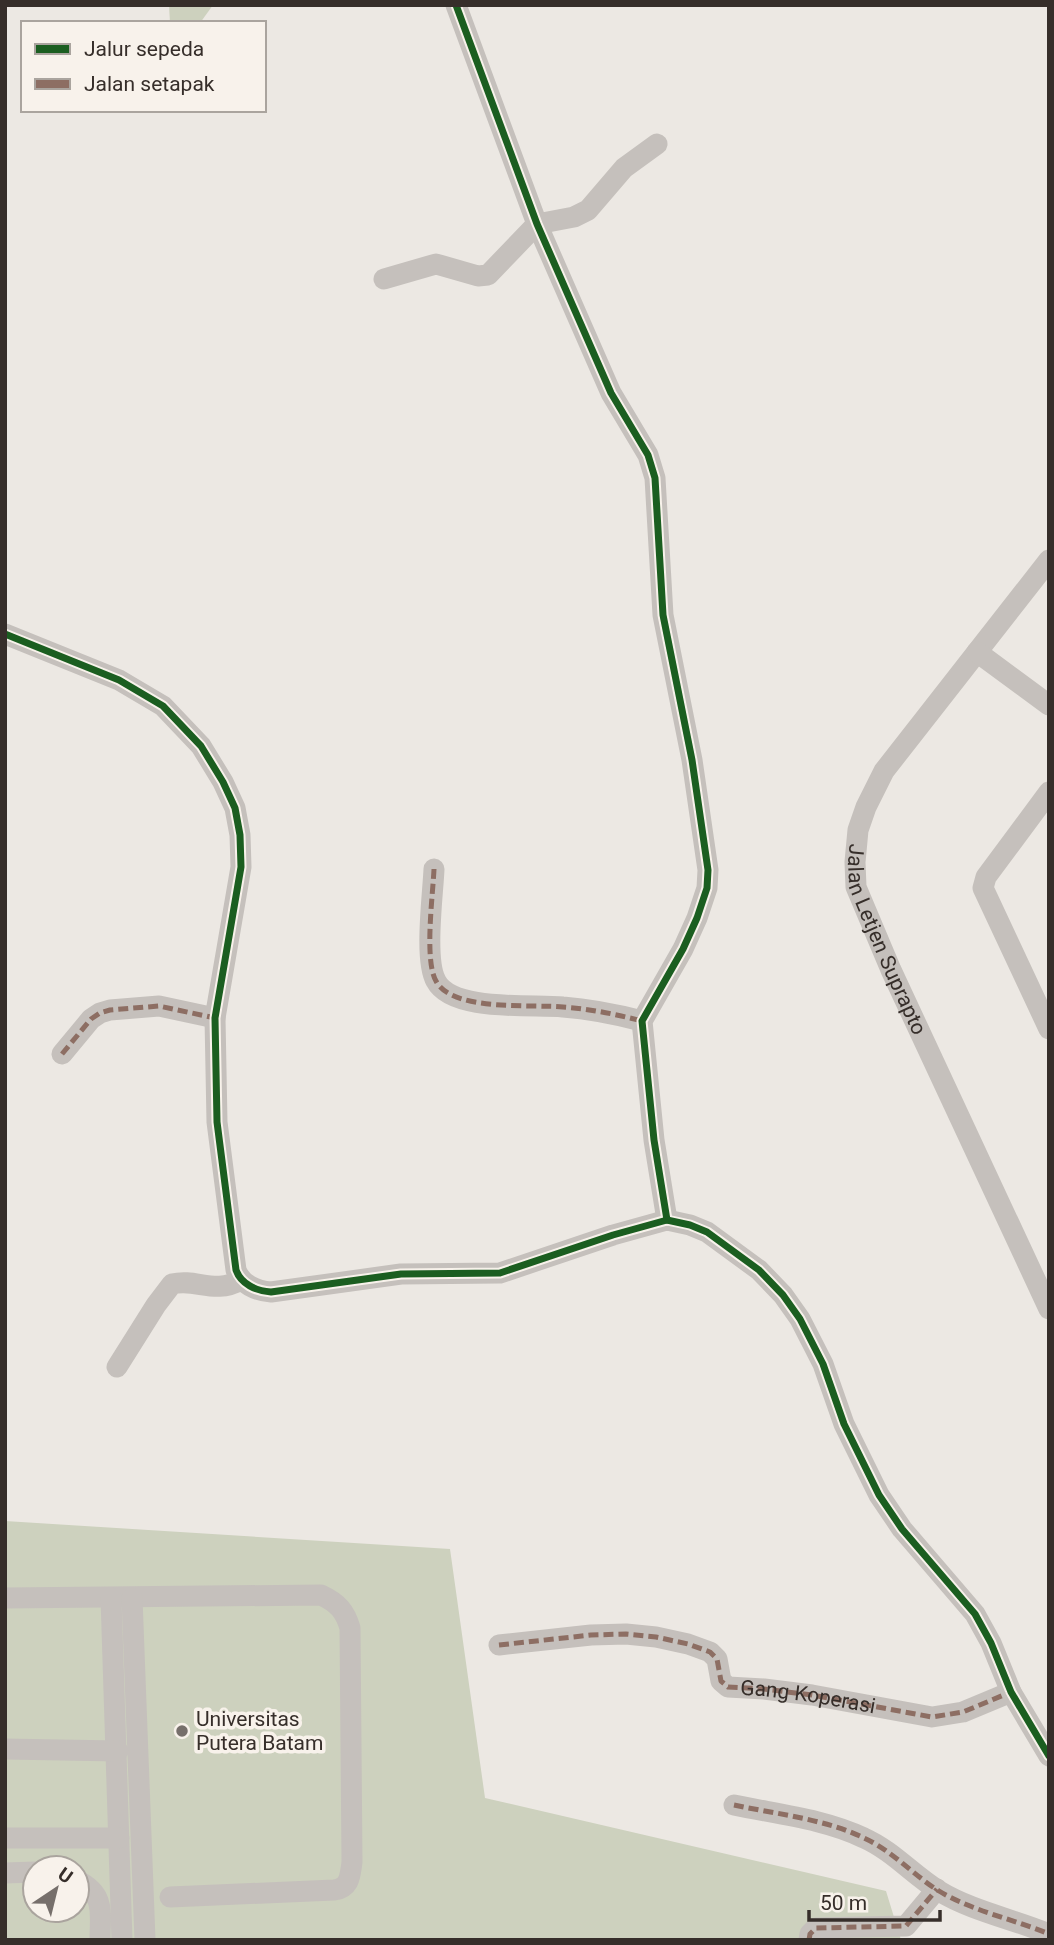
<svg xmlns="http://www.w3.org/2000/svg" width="1054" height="1945" font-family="Roboto,sans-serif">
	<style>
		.green { fill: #cdd1be; fill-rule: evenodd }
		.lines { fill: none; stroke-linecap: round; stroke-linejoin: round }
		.minor { stroke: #c5c0bc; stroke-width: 21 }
		.quiet { stroke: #8d6e63; stroke-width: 5; stroke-dasharray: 10 5; stroke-linecap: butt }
		.cycleway-casing { stroke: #f8f2eb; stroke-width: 11 }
		.cycleway { stroke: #1b5e20; stroke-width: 7 }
		.poi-dot { fill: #766f6b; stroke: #f8f2eb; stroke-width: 2.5 }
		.labels { text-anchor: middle; stroke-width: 7; stroke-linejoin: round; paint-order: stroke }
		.street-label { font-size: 21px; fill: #362e2a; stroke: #f8f2eb }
		.poi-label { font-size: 21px; fill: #362e2a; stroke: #f8f2eb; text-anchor: start }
	</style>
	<rect width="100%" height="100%" fill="#ece8e3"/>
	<!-- green -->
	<g class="green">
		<polygon points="169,5 213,5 200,23 170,23"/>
		<path d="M5 1521 450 1549 485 1798 886 1891 901 1940H5ZM35 1868H77V1910H35Z"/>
	</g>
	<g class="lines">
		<!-- minor -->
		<g class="minor">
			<polyline points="456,5 537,224 611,393 648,455 655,478 663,615 692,760 708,870 707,888 697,918 683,949 642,1021 654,1140 667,1220"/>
			<polyline points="384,279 436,264 478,276 488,275 537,224 574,217 588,210 624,168 657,144"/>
			<path id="s1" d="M1049 560 884 771 866 807 858 830 855 862 856 887 891 970 1049 1309"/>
			<path d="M5 634 119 680 163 706 201 746 223 782 235 808 240 835 241 867 215 1018 217 1122 236 1270C241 1284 256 1291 271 1292L401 1274 500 1273 613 1235 667 1220 690 1225 707 1232 759 1270 783 1295 800 1319 823 1364 844 1424 879 1495 902 1529 975 1614 991 1643 1011 1692 1049 1756"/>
			<polyline points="977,652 1049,705"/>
			<polyline points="1049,792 986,877 983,888 1049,1029"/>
			<path d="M434 869C433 894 424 960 436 981 452 1012 532 1004 563 1007 590 1009 615 1014 642 1021"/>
			<polyline points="62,1054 91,1019 100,1013 110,1010 159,1006 215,1018"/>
			<path d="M117 1367 156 1305 172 1284C197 1278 214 1295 241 1280"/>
			<path d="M5 1598 321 1595C338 1603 345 1611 350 1628L352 1862C350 1876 350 1888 334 1890L170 1897"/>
			<polyline points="111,1598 122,1940"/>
			<polyline points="132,1598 145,1940"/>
			<path id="s2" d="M499 1645 591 1635 626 1634 656 1637 688 1644 710 1652 717 1659 721 1681 728 1687 764 1689 812 1695 932 1717 963 1712 1011 1692"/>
			<polyline points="5,1749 118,1751"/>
			<path d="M734 1805C776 1814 825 1819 864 1838 893 1851 913 1875 939 1891 972 1911 1013 1919 1049 1934"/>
			<polyline points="5,1838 119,1838"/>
			<polyline points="5,1873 35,1872"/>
			<path d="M77 1880C106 1895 100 1912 100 1940"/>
			<polyline points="809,1940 810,1934 816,1928 906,1926 937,1889"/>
		</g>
		<!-- quiet -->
		<g class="quiet">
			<path d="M434 869C433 894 424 960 436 981 452 1012 532 1004 563 1007 590 1009 615 1014 642 1021"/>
			<polyline points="62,1054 91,1019 100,1013 110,1010 159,1006 215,1018"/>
			<polyline points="499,1645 591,1635 626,1634 656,1637 688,1644 710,1652 717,1659 721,1681 728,1687 764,1689 812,1695 932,1717 963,1712 1011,1692"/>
			<path d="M734 1805C776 1814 825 1819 864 1838 893 1851 913 1875 939 1891 972 1911 1013 1919 1049 1934"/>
			<polyline points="809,1940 810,1934 816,1928 906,1926 937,1889"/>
		</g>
		<!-- cycleway casing -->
		<g class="cycleway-casing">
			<g id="cycleway">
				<polyline points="456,5 537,224 611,393 648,455 655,478 663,615 692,760 708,870 707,888 697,918 683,949 642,1021 654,1140 667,1220"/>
				<path d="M5 634 119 680 163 706 201 746 223 782 235 808 240 835 241 867 215 1018 217 1122 236 1270C241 1284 256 1291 271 1292L401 1274 500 1273 613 1235 667 1220 690 1225 707 1232 759 1270 783 1295 800 1319 823 1364 844 1424 879 1495 902 1529 975 1614 991 1643 1011 1692 1049 1756"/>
			</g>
		</g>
		<!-- cycleway -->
		<use href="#cycleway" class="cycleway"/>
	</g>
	<!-- markers -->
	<circle class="poi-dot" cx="182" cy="1731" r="7"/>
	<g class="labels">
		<!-- street labels -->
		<g class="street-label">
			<text dy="7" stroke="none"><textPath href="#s1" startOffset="448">Jalan Letjen Suprapto</textPath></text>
			<text dy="7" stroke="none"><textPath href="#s2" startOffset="336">Gang Koperasi</textPath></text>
		</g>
		<!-- poi labels -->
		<g class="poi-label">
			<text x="196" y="1726">Universitas<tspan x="196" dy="24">Putera Batam</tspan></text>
		</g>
	</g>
	<!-- border -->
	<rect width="1054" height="1945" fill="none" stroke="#362e2a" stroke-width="14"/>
	<!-- legend -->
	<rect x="21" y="21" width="245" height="91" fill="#f8f2eb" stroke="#aaa49e" stroke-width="2"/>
	<rect x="35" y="44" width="35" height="10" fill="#1b5e20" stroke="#aaa49e" stroke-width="2"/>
	<text x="84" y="56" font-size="21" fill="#362e2a">Jalur sepeda</text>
	<rect x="35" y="79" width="35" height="10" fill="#8d6e63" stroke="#aaa49e" stroke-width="2"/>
	<text x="84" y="91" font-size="21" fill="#362e2a">Jalan setapak</text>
	<!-- north arrow -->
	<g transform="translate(56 1889) rotate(35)"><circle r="33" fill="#f8f2eb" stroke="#aaa49e" stroke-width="2"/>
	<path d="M0-5L12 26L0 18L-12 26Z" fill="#766f6b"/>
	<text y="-10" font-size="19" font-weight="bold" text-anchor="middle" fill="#362e2a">U</text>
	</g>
	<!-- scale -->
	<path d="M809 1910v10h131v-10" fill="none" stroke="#362e2a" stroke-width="3.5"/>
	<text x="820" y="1910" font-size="21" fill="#362e2a" stroke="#f8f2eb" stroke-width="5" paint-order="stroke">50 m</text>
</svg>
